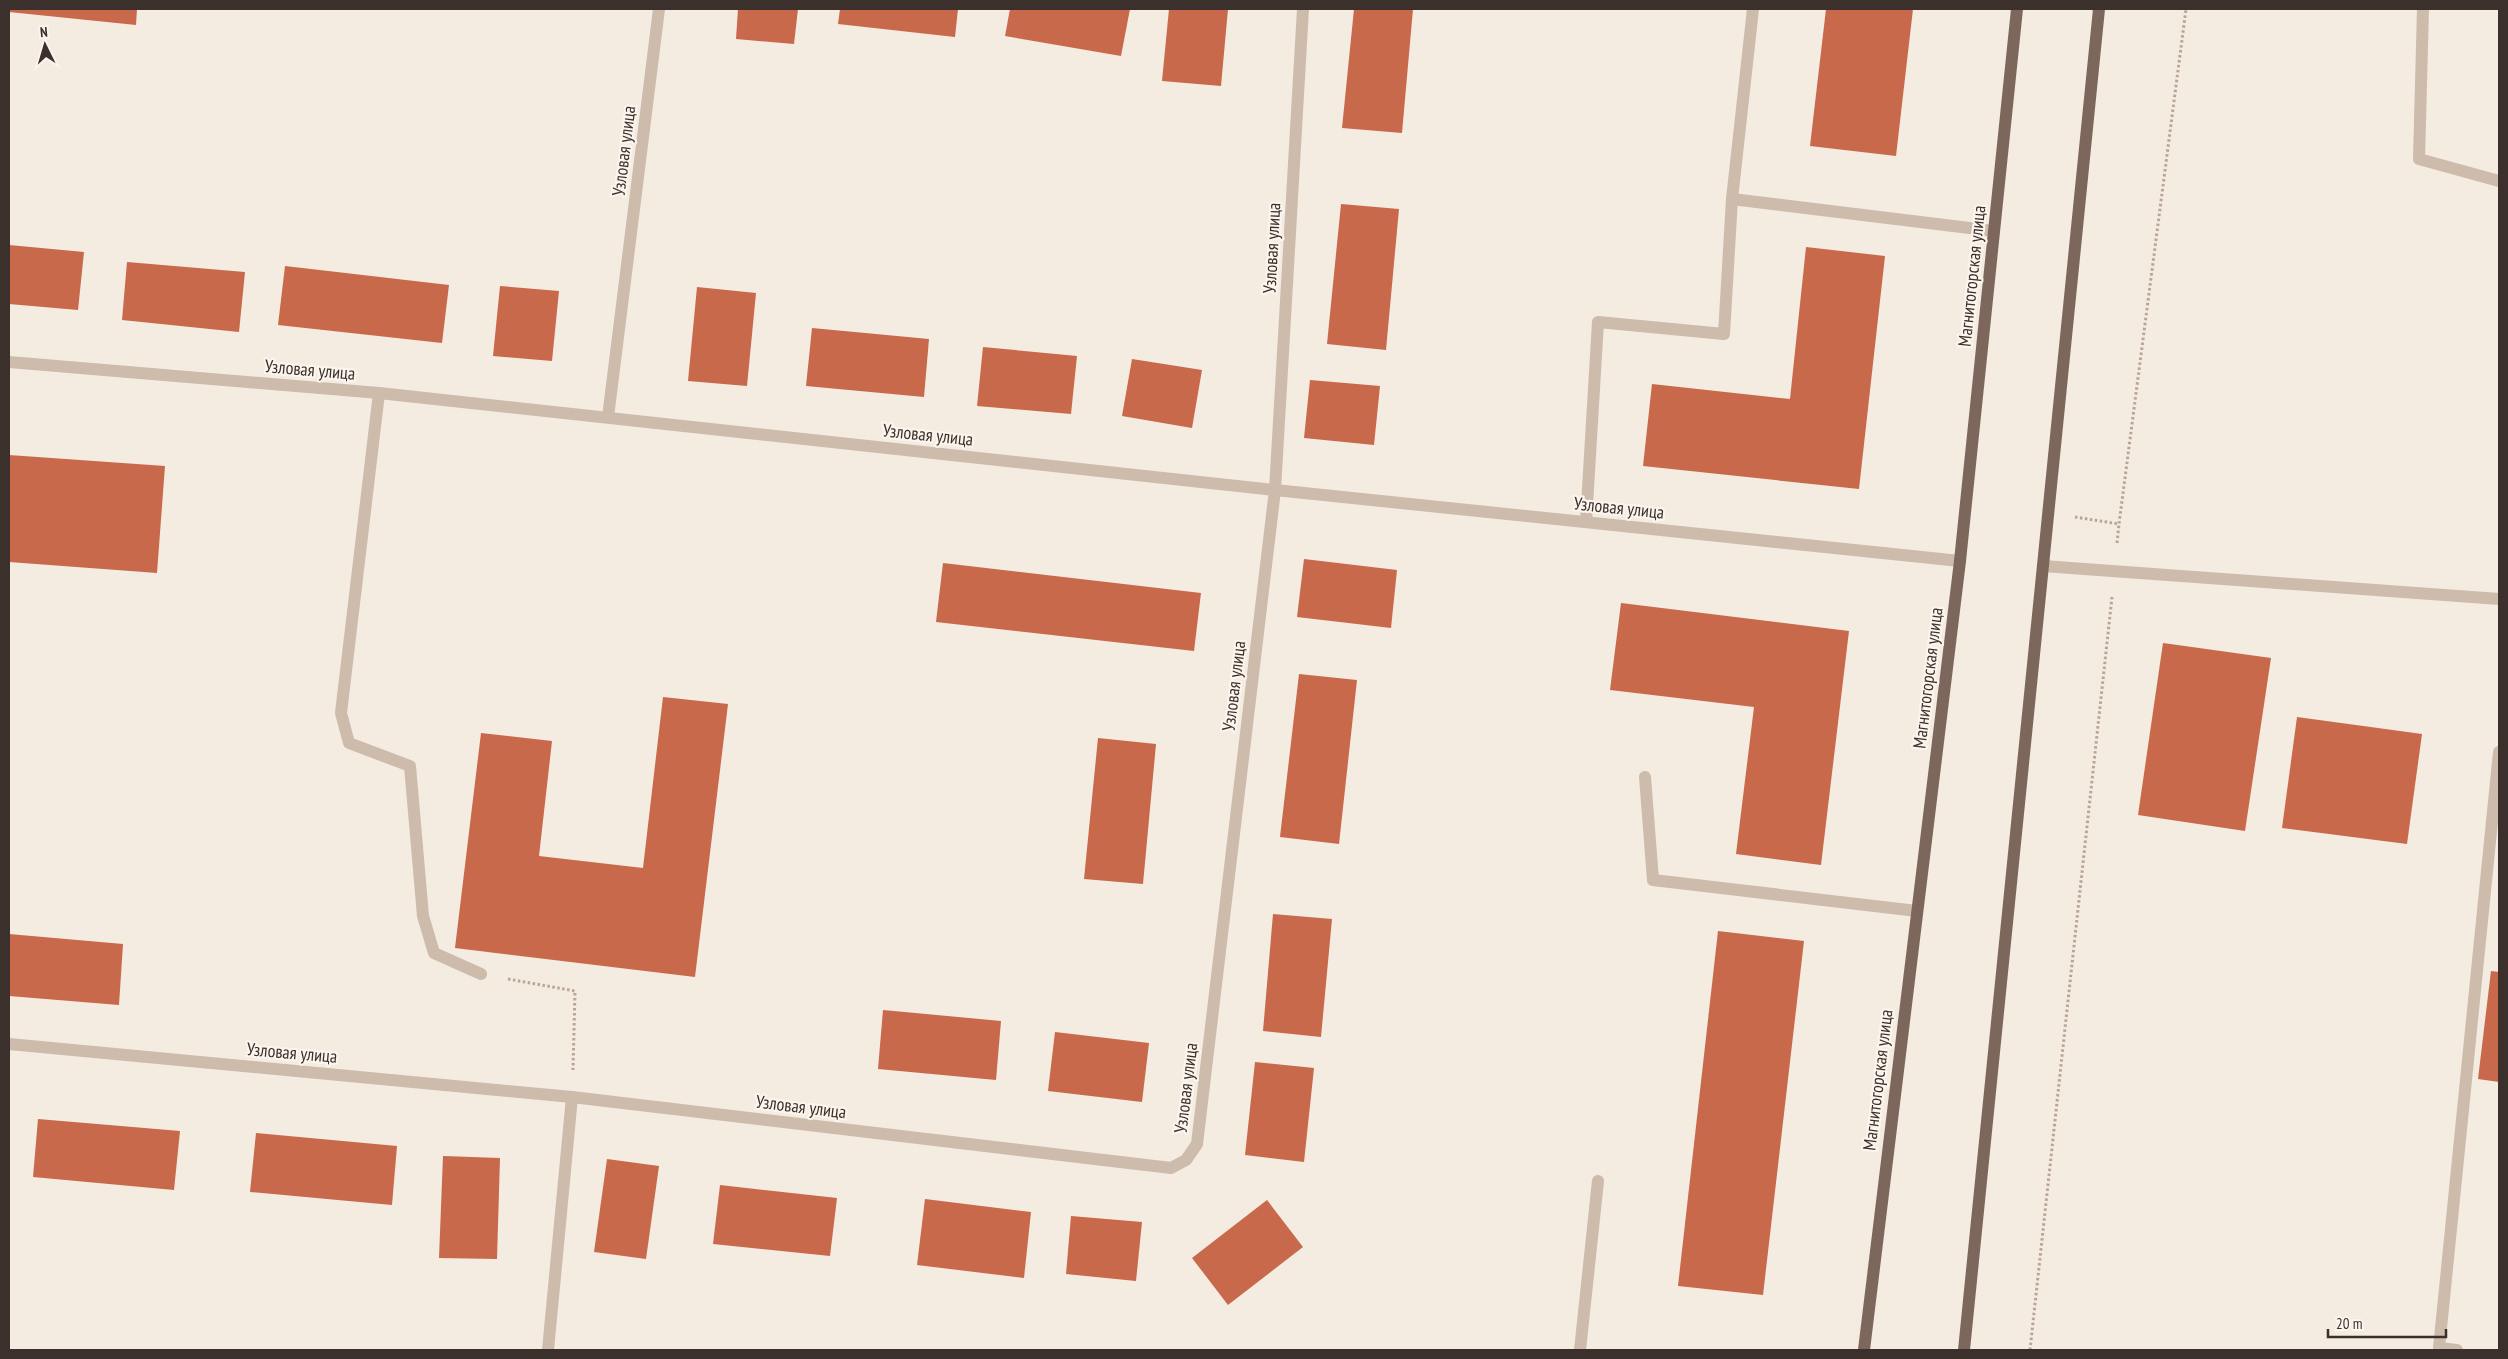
<svg xmlns="http://www.w3.org/2000/svg" width="2508" height="1359" font-family="'PT Sans Narrow',sans-serif">
	<style>
		.building { fill: #c8694b }
		.lines { fill: none; stroke-linecap: round; stroke-linejoin: round }
		.path { stroke: #b9a596; stroke-width: 3; stroke-dasharray: 2.5 2.5; stroke-linecap: butt }
		.lane { stroke: #cdbbac; stroke-width: 12 }
		.street { stroke: #cdbbac; stroke-width: 12 }
		.primary { stroke: #7d675c; stroke-width: 12 }
		.labels { text-anchor: middle; stroke-width: 4.5; stroke-linejoin: round; paint-order: stroke }
		.street-label { font-size: 18px; fill: #3b302b; stroke: #fbf5ee }
	</style>
	<rect width="100%" height="100%" fill="#f4ebe1"/>
	<!-- building -->
	<g class="building">
		<polygon points="9,9 137,9 136,25 9,12"/>
		<polygon points="738,9 798,9 794,44 736,39"/>
		<polygon points="840,9 958,9 955,37 838,24"/>
		<polygon points="1010,9 1130,9 1121,56 1005,36"/>
		<polygon points="1169,9 1228,9 1221,86 1162,81"/>
		<polygon points="1354,9 1413,9 1402,133 1342,128"/>
		<polygon points="1826,9 1913,9 1896,156 1810,146"/>
		<polygon points="1341,204 1399,209 1386,350 1327,344"/>
		<polygon points="9,245 84,252 78,310 9,304"/>
		<polygon points="1806,247 1885,256 1859,489 1643,466 1652,384 1790,399"/>
		<polygon points="127,262 245,272 239,332 122,320"/>
		<polygon points="285,266 449,285 442,343 278,325"/>
		<polygon points="500,286 559,291 552,361 493,356"/>
		<polygon points="697,287 756,293 747,386 688,381"/>
		<polygon points="812,328 929,339 924,397 806,386"/>
		<polygon points="983,347 1077,356 1071,414 977,406"/>
		<polygon points="1132,359 1202,370 1192,428 1122,416"/>
		<polygon points="1310,380 1380,386 1374,445 1304,438"/>
		<polygon points="9,455 165,466 157,573 9,562"/>
		<polygon points="1304,559 1397,570 1391,628 1297,617"/>
		<polygon points="943,563 1201,593 1194,651 936,622"/>
		<polygon points="1621,603 1849,631 1821,865 1736,854 1754,707 1610,690"/>
		<polygon points="2163,643 2271,658 2245,831 2138,815"/>
		<polygon points="1299,674 1357,680 1339,844 1280,837"/>
		<polygon points="663,697 728,704 695,977 455,948 481,733 552,741 539,856 643,868"/>
		<polygon points="2297,717 2422,734 2407,844 2282,828"/>
		<polygon points="1098,738 1156,744 1143,884 1084,879"/>
		<polygon points="1273,914 1332,919 1321,1037 1263,1031"/>
		<polygon points="1718,931 1804,941 1763,1295 1678,1286"/>
		<polygon points="9,934 123,944 119,1005 9,996"/>
		<polygon points="2491,971 2499,972 2499,1082 2478,1079"/>
		<polygon points="883,1010 1001,1021 996,1080 878,1069"/>
		<polygon points="1055,1032 1149,1043 1142,1102 1048,1091"/>
		<polygon points="1255,1062 1314,1068 1304,1162 1245,1155"/>
		<polygon points="38,1119 180,1131 174,1190 33,1177"/>
		<polygon points="256,1133 397,1146 392,1205 250,1192"/>
		<polygon points="443,1156 500,1158 497,1259 439,1258"/>
		<polygon points="607,1159 659,1166 646,1259 594,1252"/>
		<polygon points="720,1185 837,1198 830,1256 713,1244"/>
		<polygon points="925,1199 1031,1212 1024,1278 917,1265"/>
		<polygon points="1267,1200 1303,1247 1228,1305 1192,1258"/>
		<polygon points="1071,1216 1142,1222 1136,1281 1066,1274"/>
	</g>
	<g class="lines">
		<!-- path -->
		<g class="path">
			<polyline points="2075,517 2119,524 2186,9"/>
			<polyline points="2117,543 2119,524"/>
			<polyline points="508,979 575,991 573,1070"/>
			<polyline points="2030,1350 2112,597"/>
		</g>
		<!-- lane -->
		<g class="lane">
			<polyline points="1753,9 1732,199 1994,231"/>
			<polyline points="2423,9 2419,159 2499,181"/>
			<polyline points="379,393 341,713 349,743 410,766 423,916 434,953 481,974"/>
			<polyline points="1586,522 1598,322 1724,334 1732,199"/>
			<polyline points="2043,566 2499,599"/>
			<polyline points="1645,777 1653,880 1917,911"/>
			<polyline points="1580,1350 1598,1181"/>
			<polyline points="2457,1350 2439,1348 2499,752"/>
		</g>
		<!-- street -->
		<g class="street">
			<polyline points="9,362 379,393 1275,490 1960,561"/>
			<polyline points="608,417 659,9"/>
			<polyline points="9,1044 572,1097 1171,1168 1186,1160 1197,1144 1275,490 1303,9"/>
			<polyline points="548,1350 572,1097"/>
		</g>
		<!-- primary -->
		<g class="primary">
			<polyline points="1864,1350 1960,561 2017,9"/>
			<polyline points="1964,1350 2099,9"/>
		</g>
	</g>
	<g class="labels">
		<!-- street labels -->
		<g class="street-label">
			<text transform="translate(624 151) rotate(-83)" y="6">Узловая улица</text>
			<text transform="translate(1272 248) rotate(-87)" y="6">Узловая улица</text>
			<text transform="translate(1972 276) rotate(-84)" y="6">Магнитогорская улица</text>
			<text transform="translate(310 370) rotate(5)" y="6">Узловая улица</text>
			<text transform="translate(928 435) rotate(6)" y="6">Узловая улица</text>
			<text transform="translate(1619 508) rotate(6)" y="6">Узловая улица</text>
			<text transform="translate(1928 678) rotate(-83)" y="6">Магнитогорская улица</text>
			<text transform="translate(1234 686) rotate(-83)" y="6">Узловая улица</text>
			<text transform="translate(292 1053) rotate(5)" y="6">Узловая улица</text>
			<text transform="translate(1878 1080) rotate(-83)" y="6">Магнитогорская улица</text>
			<text transform="translate(1186 1088) rotate(-83)" y="6">Узловая улица</text>
			<text transform="translate(801 1107) rotate(7)" y="6">Узловая улица</text>
		</g>
	</g>
	<!-- border -->
	<rect width="2508" height="1359" fill="none" stroke="#3b302b" stroke-width="20"/>
	<!-- north arrow -->
	<g transform="translate(45 45) rotate(355)" stroke="#fbf5ee" stroke-width="4" paint-order="stroke">
	<path d="M0-4L9 19L0 12L-9 19Z" fill="#3b302b"/>
	<text y="-8" font-size="14" font-weight="bold" text-anchor="middle" fill="#3b302b">N</text>
	</g>
	<!-- scale -->
	<path d="M2328 1329v8h118v-8" fill="none" stroke="#3b302b" stroke-width="2.5"/>
	<text x="2336" y="1329" font-size="15" fill="#3b302b" stroke="#fbf5ee" stroke-width="4" paint-order="stroke">20 m</text>
</svg>
